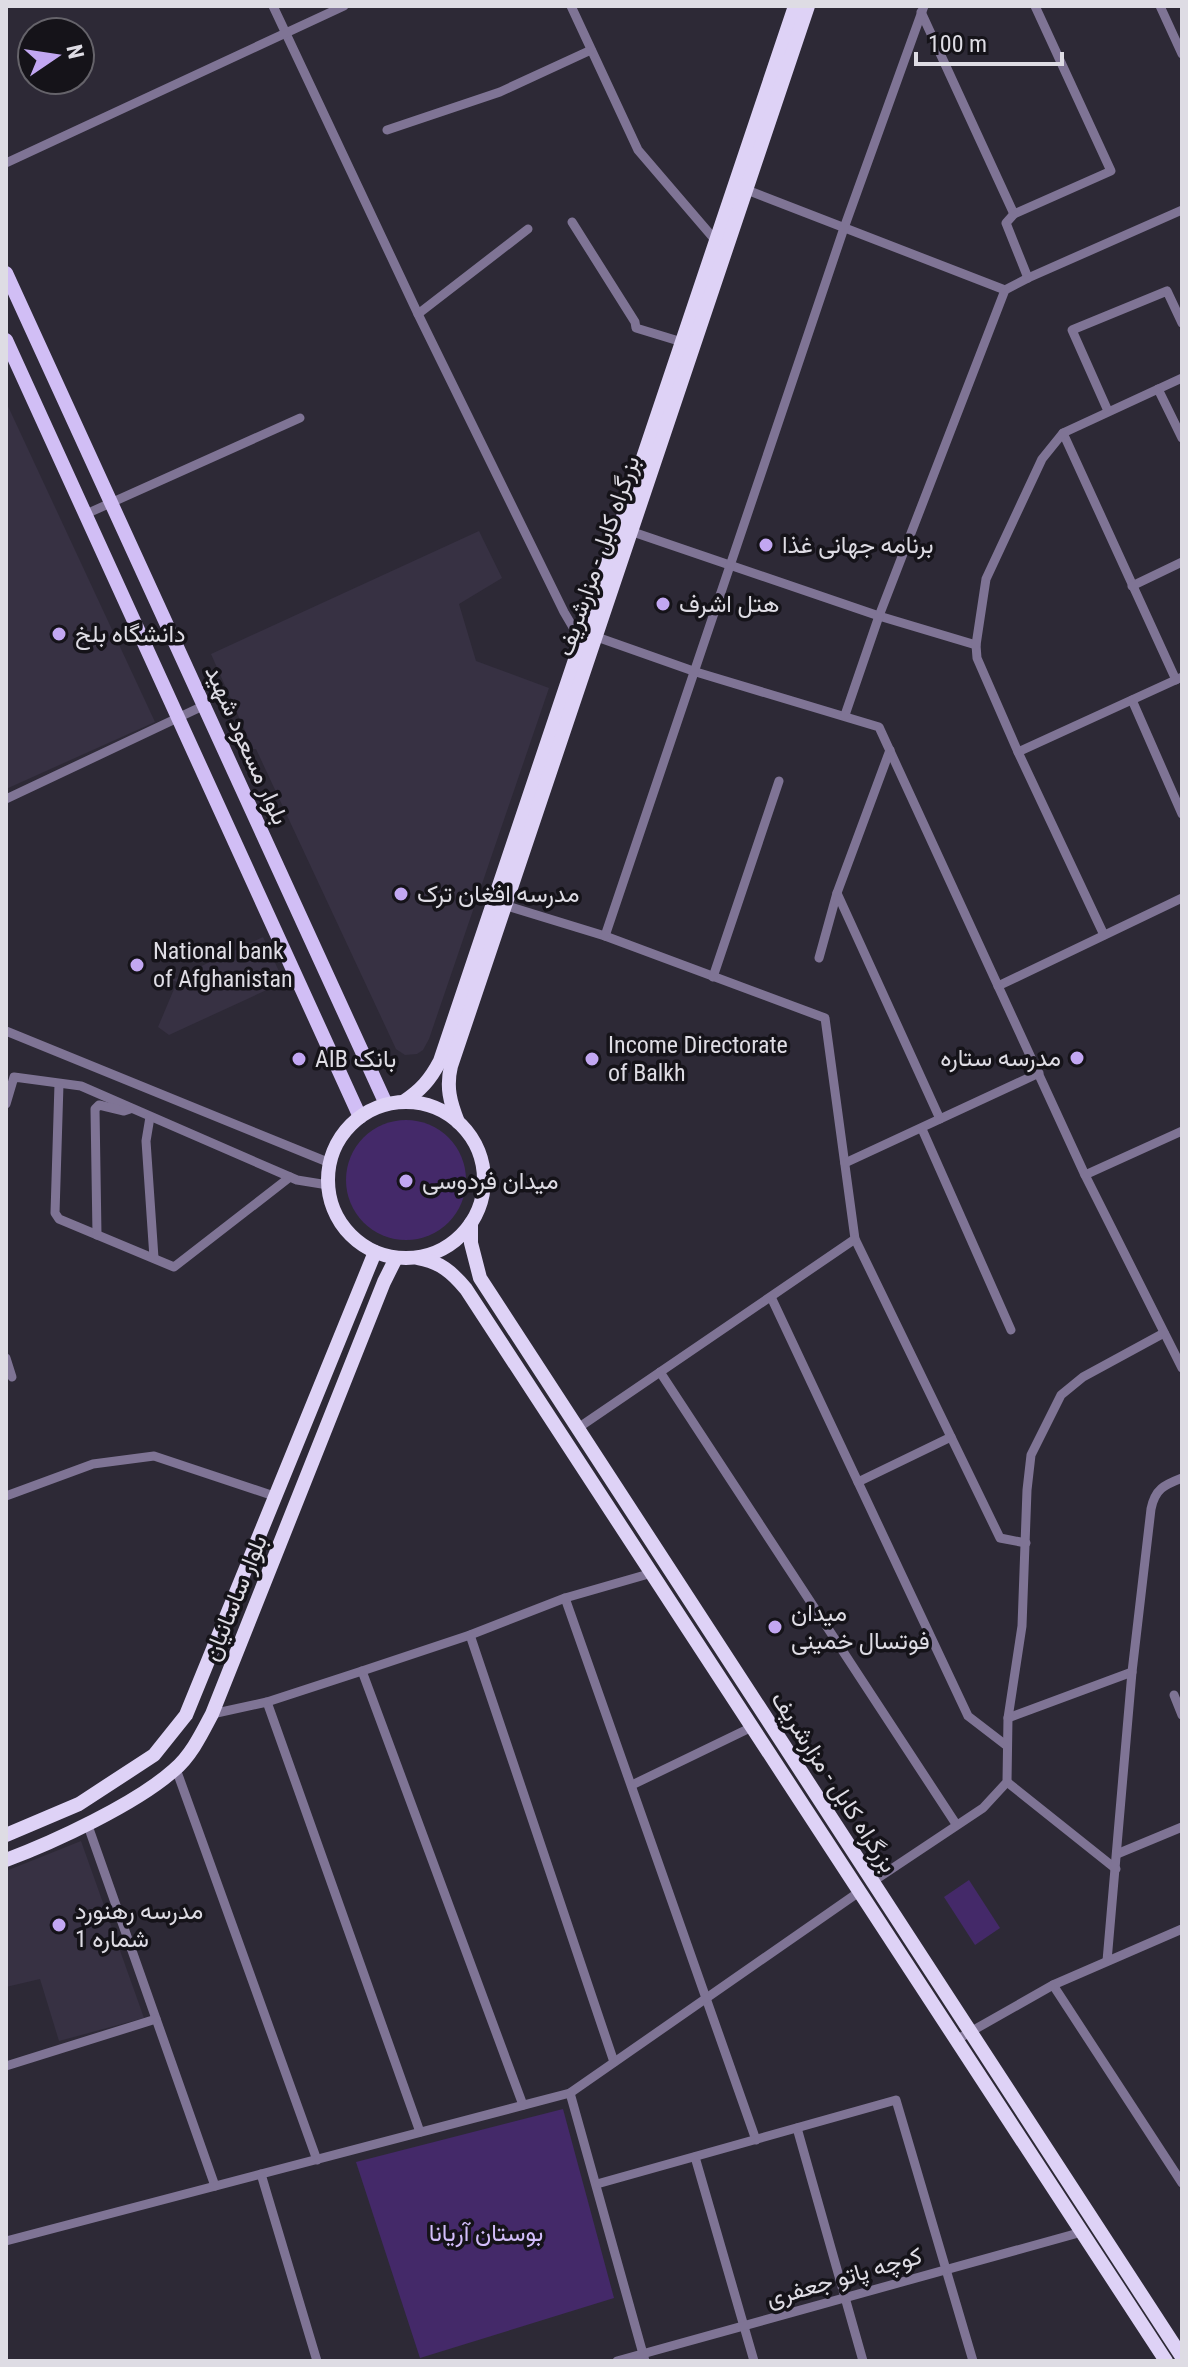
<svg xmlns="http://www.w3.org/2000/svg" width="1188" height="2367" font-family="'Roboto Condensed',Vazirmatn,sans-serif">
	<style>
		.built { fill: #373143 }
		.green { fill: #442969 }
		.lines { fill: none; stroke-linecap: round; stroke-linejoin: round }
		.minor { stroke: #7f7495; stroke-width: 9 }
		.primary { stroke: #d1bef5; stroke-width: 14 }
		.trunk { stroke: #ded2f6; stroke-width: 14 }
		.poi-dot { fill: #c2a7f2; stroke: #151319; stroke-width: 3 }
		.labels { text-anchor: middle; stroke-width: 7; stroke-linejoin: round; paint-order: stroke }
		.poi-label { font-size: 24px; fill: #dedce4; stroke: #151319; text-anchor: start }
		.street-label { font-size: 24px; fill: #dedce4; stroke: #151319 }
		.park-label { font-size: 24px; fill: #d3befb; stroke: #151319 }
	</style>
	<rect width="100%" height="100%" fill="#2d2936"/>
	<!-- built -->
	<g class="built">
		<polygon points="6,402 155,722 6,789"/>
		<polygon points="479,531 502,578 459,604 476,661 549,688 429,1039 423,1050 417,1054 405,1055 396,1049 256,749 253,749 211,654"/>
		<polygon points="263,937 284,982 169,1035 158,1027 177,982 172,980"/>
		<polygon points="81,1841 144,2018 59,2041 40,1979 6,1987 6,1871"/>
	</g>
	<!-- green -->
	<g class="green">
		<circle cx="406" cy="1180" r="60"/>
		<polygon points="969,1880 1000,1928 975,1945 944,1897"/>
		<polygon points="563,2109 614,2298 420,2358 356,2162"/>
	</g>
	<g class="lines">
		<!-- minor -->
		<g class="minor">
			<polyline points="273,6 418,314 564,612 581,641"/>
			<polyline points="571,6 638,150 716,241"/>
			<polyline points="1160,6 1182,54"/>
			<polyline points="921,12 1014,214"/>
			<polyline points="387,130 500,92 591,50"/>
			<polyline points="6,163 344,6"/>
			<polyline points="747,190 1005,290"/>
			<polyline points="572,222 635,322 636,328 682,342"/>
			<polyline points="1028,278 1006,223 1014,214 1111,171 1035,6"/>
			<polyline points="418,314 528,229"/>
			<polyline points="1158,389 1182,438"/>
			<polyline points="1108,411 1072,330 1167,291 1182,323"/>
			<polyline points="1063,433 1176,680"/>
			<polyline points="86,514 300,418"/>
			<polyline points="630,531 879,616 976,645"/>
			<polyline points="1132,586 1182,562"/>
			<polyline points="594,636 696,672 879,727 1085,1175 1182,1368"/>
			<polyline points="1132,700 1182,814"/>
			<polyline points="845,715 879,616 1005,290 1028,278 1182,210"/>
			<polyline points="1018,752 1182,677"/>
			<polyline points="6,799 205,705"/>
			<polyline points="837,893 940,1119"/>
			<polyline points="504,905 605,936 825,1018 855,1239 1000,1538 1026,1543"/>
			<polyline points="1104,935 1018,752 977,658 976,645 986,579 1042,459 1063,433 1182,378"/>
			<polyline points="605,936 844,228 924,6"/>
			<polyline points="819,958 837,893 890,750"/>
			<polyline points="713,977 779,781"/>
			<polyline points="998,986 1182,898"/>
			<polyline points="6,1031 330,1163"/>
			<polyline points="59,1084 55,1213 59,1219 174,1267 290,1177"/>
			<polyline points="6,1104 14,1077 81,1086 297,1180 328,1185"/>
			<polyline points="150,1117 146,1141 154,1258"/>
			<polyline points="922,1129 1011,1330"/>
			<polyline points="845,1163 1039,1073"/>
			<polyline points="1085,1175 1182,1131"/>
			<polyline points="97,1235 95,1109 99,1105 124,1111 130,1109"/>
			<polyline points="771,1297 968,1716 1007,1746"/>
			<polyline points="6,1358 12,1377"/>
			<polyline points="660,1372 956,1824"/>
			<polyline points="578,1428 855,1239"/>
			<polyline points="858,1482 951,1437"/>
			<polyline points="6,1496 93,1464 154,1456 277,1497"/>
			<polyline points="565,1598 756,2140"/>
			<polyline points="470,1635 614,2062"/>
			<polyline points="362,1671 523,2105"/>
			<polyline points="1174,1695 1182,1715"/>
			<polyline points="267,1702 420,2132"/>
			<polyline points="212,1714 267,1702 362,1671 470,1635 565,1598 652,1573"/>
			<polyline points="1008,1718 1132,1672"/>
			<polyline points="176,1769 317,2160"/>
			<polyline points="1007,1782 1116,1869"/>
			<polyline points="632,1785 752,1727"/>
			<polyline points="87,1823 215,2186"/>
			<polyline points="1117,1854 1182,1827"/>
			<polyline points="872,1882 983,1808 1007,1782 1008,1718 1022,1626 1027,1490 1031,1455 1061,1395 1083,1377 1164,1333"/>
			<path d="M1107 1961 1132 1672 1151 1509C1155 1489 1164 1485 1182 1478"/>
			<polyline points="1053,1985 1182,2183"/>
			<polyline points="956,2040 1053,1985 1182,1929"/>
			<polyline points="6,2066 156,2019"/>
			<polyline points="570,2093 645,2361"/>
			<polyline points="797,2128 863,2361"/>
			<polyline points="695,2157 754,2361"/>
			<polyline points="261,2174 317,2361"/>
			<polyline points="597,2184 896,2100 973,2361"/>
			<polyline points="6,2241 570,2093 859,1892"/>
			<polyline points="617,2361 1082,2232"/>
		</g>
		<!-- primary -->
		<g class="primary">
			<polyline points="6,273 386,1104"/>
			<polyline points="6,340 360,1117"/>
		</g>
		<!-- trunk -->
		<g class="trunk">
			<path d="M403 1102C421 1090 430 1080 440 1061L795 6"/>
			<circle cx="406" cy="1180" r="78"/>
			<path d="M458 1122C450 1102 446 1087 451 1066L808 6"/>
			<polyline points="471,1223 471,1243 480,1278 1182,2357"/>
			<path d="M418 1258C440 1262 452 1272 466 1289L1166 2361"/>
			<polyline points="6,1835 79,1804 154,1755 186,1715 375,1252"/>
			<path d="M6 1860C54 1842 136 1804 174 1770 191 1756 202 1733 212 1714L384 1282 396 1258"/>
		</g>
	</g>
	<!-- markers -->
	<g class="poi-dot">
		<circle cx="766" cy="545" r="8"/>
		<circle cx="663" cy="604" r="8"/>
		<circle cx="59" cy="634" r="8"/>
		<circle cx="401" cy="894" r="8"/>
		<circle cx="137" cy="965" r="8"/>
		<circle cx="1077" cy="1058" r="8"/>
		<circle cx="299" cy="1059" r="8"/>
		<circle cx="592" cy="1059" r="8"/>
		<circle cx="406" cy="1181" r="8"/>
		<circle cx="775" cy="1627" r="8"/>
		<circle cx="59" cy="1925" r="8"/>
	</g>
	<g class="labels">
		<!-- poi labels -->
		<g class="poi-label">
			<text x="782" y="553">برنامه جهانی غذا</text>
			<text x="679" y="612">هتل اشرف</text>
			<text x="75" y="642">دانشگاه بلخ</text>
			<text x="417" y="902">مدرسه افغان ترک</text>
			<text x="153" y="959">National bank<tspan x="153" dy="28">of Afghanistan</tspan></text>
			<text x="608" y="1053">Income Directorate<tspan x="608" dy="28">of Balkh</tspan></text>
			<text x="1061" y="1066" text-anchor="end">مدرسه ستاره</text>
			<text x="315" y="1067">AIB بانک</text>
			<text x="422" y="1189">میدان فردوسی</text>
			<text x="791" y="1621">میدان<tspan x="791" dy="28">فوتسال خمینی</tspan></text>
			<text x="75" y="1919">مدرسه رهنورد<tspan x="75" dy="28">شماره 1</tspan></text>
		</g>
		<!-- street labels -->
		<g class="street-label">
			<text transform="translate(598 556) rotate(-71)" y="8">بزرگراه کابل - مزارشریف</text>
			<text transform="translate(247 745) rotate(66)" y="8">بلوار مسعود شهید</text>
			<text transform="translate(235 1598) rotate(-68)" y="8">بلوار ساسانیان</text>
			<text transform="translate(834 1782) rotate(57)" y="8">بزرگراه کابل - مزارشریف</text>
			<text transform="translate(844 2277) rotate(-16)" y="8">کوچه پاتو جعفری</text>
		</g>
		<!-- park labels -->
		<g class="park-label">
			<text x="486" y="2241">بوستان آریانا</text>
		</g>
	</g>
	<!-- border -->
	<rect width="1188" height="2367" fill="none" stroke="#dedce4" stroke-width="16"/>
	<!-- north arrow -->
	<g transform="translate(56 56) rotate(77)"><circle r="38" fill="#151319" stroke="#65636a" stroke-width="2"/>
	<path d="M0-6L14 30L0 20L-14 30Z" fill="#c2a7f2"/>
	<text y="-12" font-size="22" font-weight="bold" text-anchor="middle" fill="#dedce4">N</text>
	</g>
	<!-- scale -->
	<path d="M916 52v12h146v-12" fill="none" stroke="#dedce4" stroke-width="4"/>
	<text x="928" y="52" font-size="24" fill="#dedce4" stroke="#151319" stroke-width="6" paint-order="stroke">100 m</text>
</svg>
